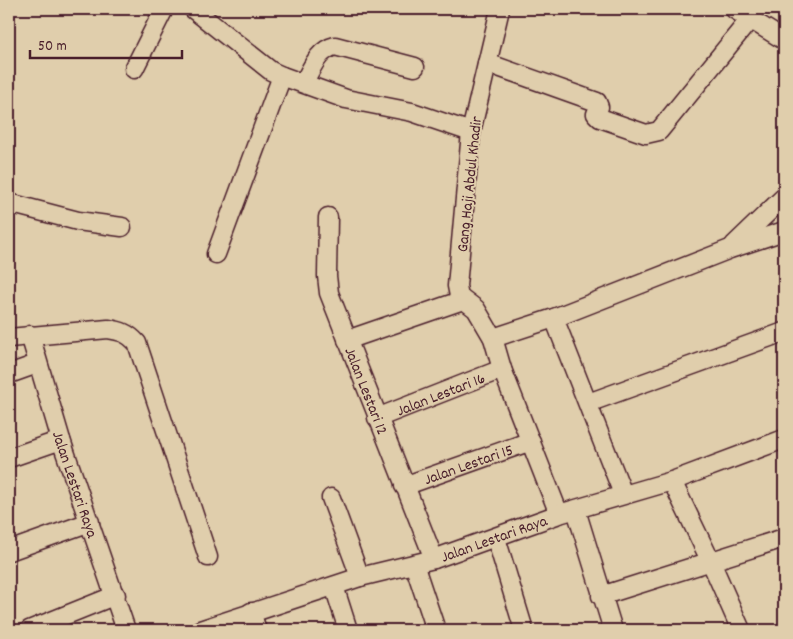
<svg xmlns="http://www.w3.org/2000/svg" width="793" height="639" font-family="Dekko,sans-serif">
	<style>
		.lines { fill: none; stroke-linecap: round; stroke-linejoin: round }
		.minor-casing { stroke: #4a1f2b; stroke-width: 21 }
		.minor { stroke: #e0ceac; stroke-width: 18 }
		.labels { text-anchor: middle; stroke-width: 4; stroke-linejoin: round; paint-order: stroke }
		.street-label { font-size: 16px; fill: #4a1f2b; stroke: #e0ceac }
	</style>
	<rect width="100%" height="100%" fill="#e0ceac"/>
	<filter id="ink" filterUnits="userSpaceOnUse"><feTurbulence type="fractalNoise" baseFrequency=".02" numOctaves="2"/><feDisplacementMap in="SourceGraphic" scale="10" xChannelSelector="R" yChannelSelector="G"/><feConvolveMatrix kernelMatrix="1 2 1 2 8 2 1 2 1" color-interpolation-filters="sRGB"/></filter>
	<g filter="url(#ink)">
		<g class="lines">
			<!-- minor casing -->
			<g class="minor-casing">
				<g id="minor">
					<polyline points="193,9 271,71 282,76 346,99 412,112 471,132"/>
					<polyline points="500,9 471,132 457,286 459,296 476,309 493,338 502,369 559,514"/>
					<polyline points="734,9 784,40"/>
					<polyline points="487,63 597,102 599,107 596,114 600,118 646,134 659,131 751,18"/>
					<polyline points="134,69 164,9"/>
					<path d="M304 82C312 68 318 50 335 46L415 67"/>
					<polyline points="9,203 78,221 122,227"/>
					<path id="s1" d="M328 217 327 276 329 293 434 559"/>
					<polyline points="734,245 784,197"/>
					<polyline points="216,254 282,76"/>
					<polyline points="554,318 623,494"/>
					<path id="s2" d="M30 335 61 440 126 630"/>
					<path d="M9 338 108 329C121 331 128 333 137 343L208 557"/>
					<polyline points="493,338 554,318 730,249 784,231"/>
					<polyline points="347,340 463,300"/>
					<polyline points="9,374 37,364"/>
					<polyline points="588,403 784,332"/>
					<path id="s3" d="M377 418 502 369"/>
					<polyline points="9,458 61,440"/>
					<polyline points="672,481 711,562 741,630"/>
					<path id="s4" d="M404 486 531 441"/>
					<polyline points="331,498 360,577"/>
					<polyline points="576,510 613,630"/>
					<polyline points="496,538 524,630"/>
					<polyline points="9,551 90,522"/>
					<polyline points="414,564 436,630"/>
					<polyline points="334,586 348,630"/>
					<polyline points="601,596 784,538"/>
					<polyline points="251,612 257,630"/>
					<polyline points="29,630 116,595"/>
					<path id="s5" d="M200 630 360 577 434 559 559 514 672 481 784 439"/>
				</g>
			</g>
			<!-- minor -->
			<use href="#minor" class="minor"/>
		</g>
	</g>
	<g class="labels">
		<!-- street labels -->
		<g class="street-label">
			<text transform="translate(468 184) rotate(-84)" y="6">Gang Haji Abdul Khadir</text>
			<text dy="6" stroke="none"><textPath href="#s1" startOffset="181">Jalan Lestari 12</textPath></text>
			<text dy="6" stroke="none"><textPath href="#s3" startOffset="68">Jalan Lestari 16</textPath></text>
			<text dy="6" stroke="none"><textPath href="#s4" startOffset="68">Jalan Lestari 15</textPath></text>
			<text dy="6" stroke="none"><textPath href="#s2" startOffset="156">Jalan Lestari Raya</textPath></text>
			<text dy="6" stroke="none"><textPath href="#s5" startOffset="308">Jalan Lestari Raya</textPath></text>
		</g>
	</g>
	<!-- margin -->
	<rect width="793" height="639" fill="none" stroke="#e0ceac" stroke-width="30"/>
	<rect x="15" y="15" width="763" height="609" fill="none" stroke="#4a1f2b" stroke-width="2" filter="url(#ink)"/>
	<!-- scale -->
	<path d="M30 50v8h152v-8" fill="none" stroke="#4a1f2b" stroke-width="2.5"/>
	<text x="38" y="50" font-size="15" fill="#4a1f2b" stroke="#e0ceac" stroke-width="4" paint-order="stroke">50 m</text>
</svg>
